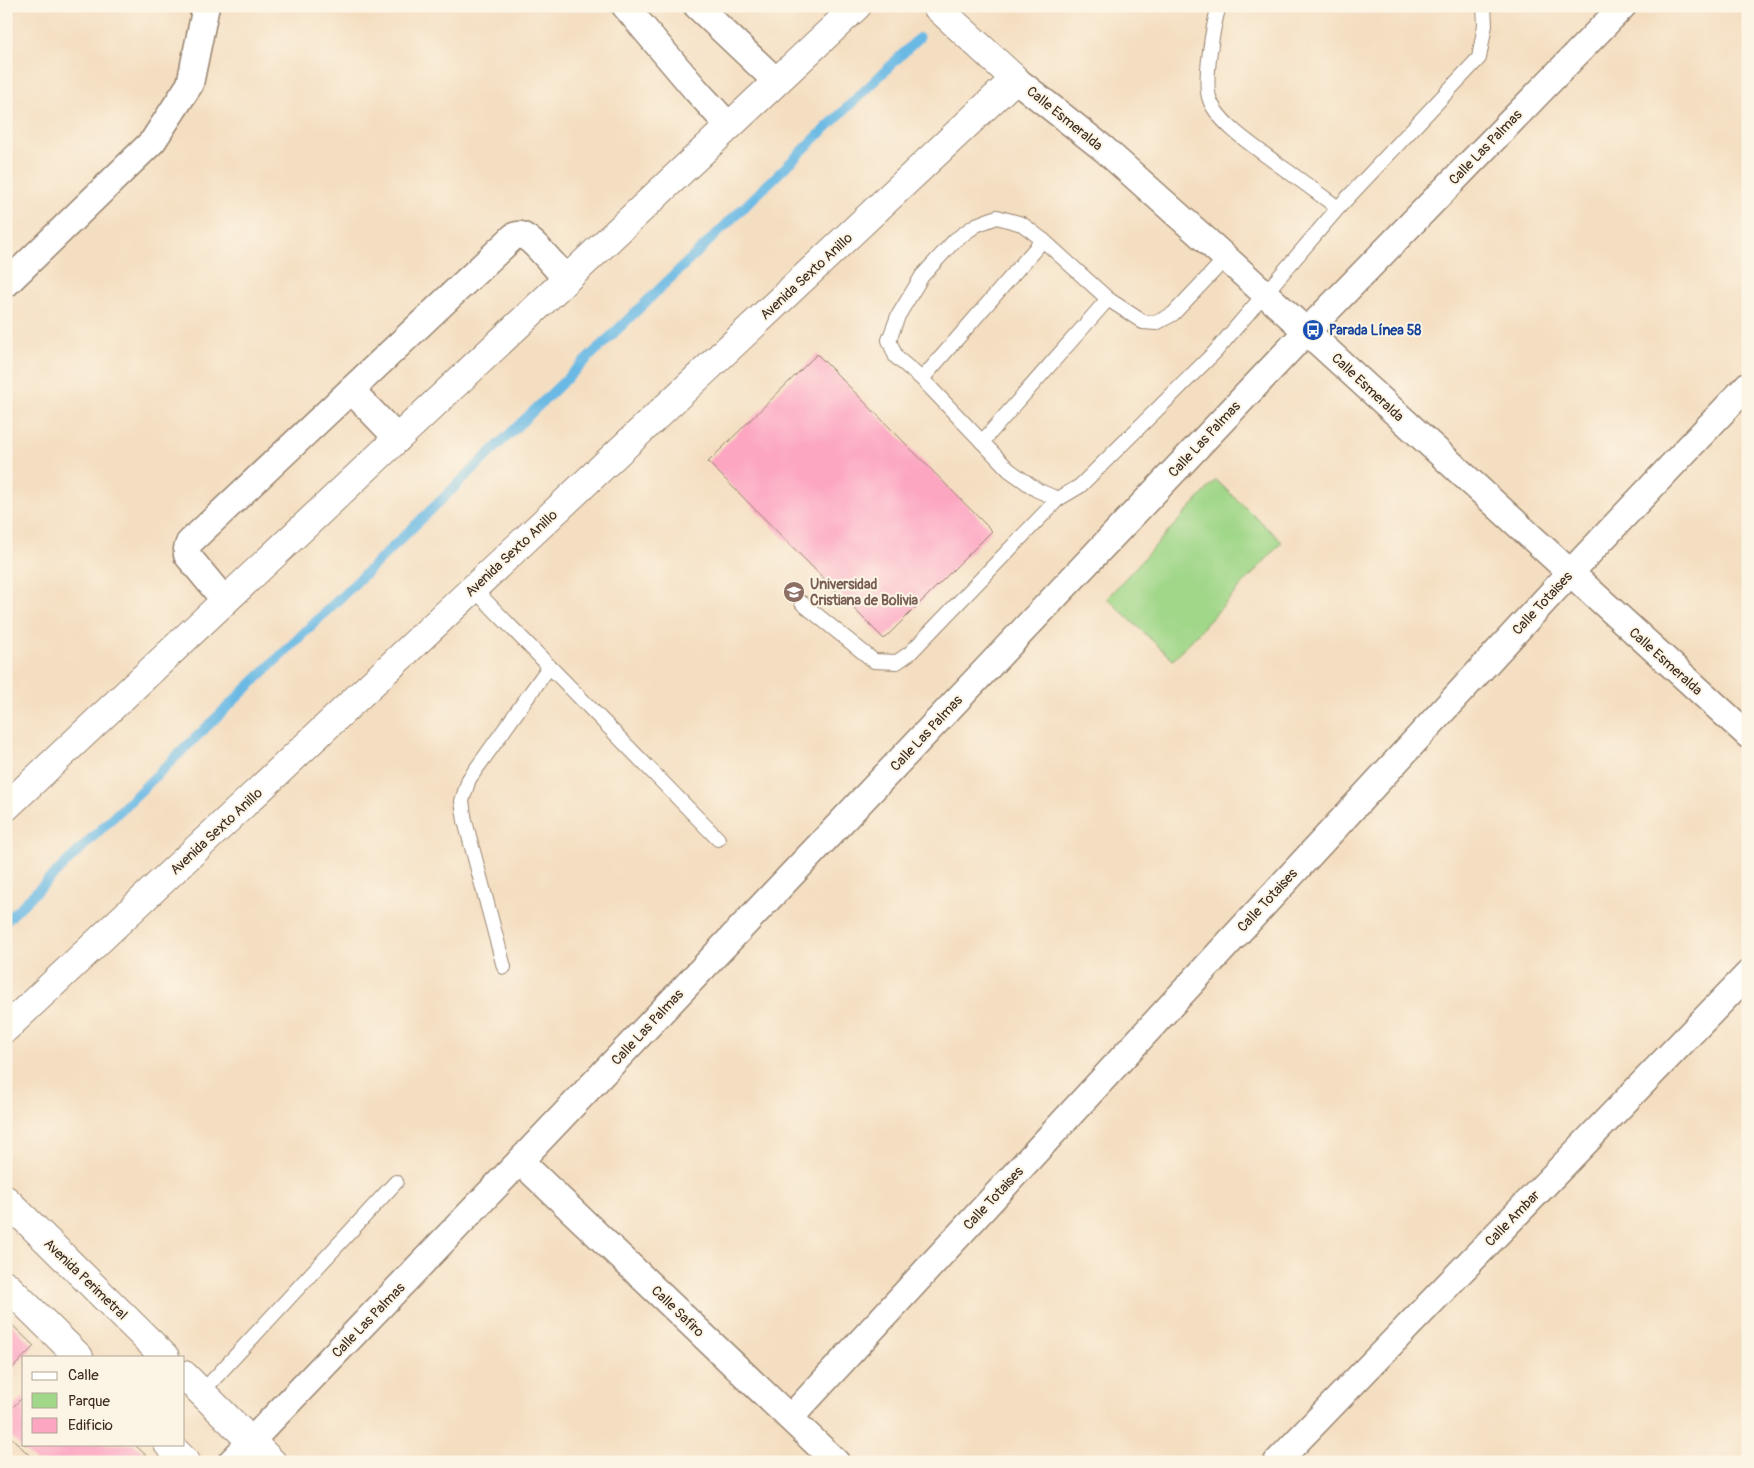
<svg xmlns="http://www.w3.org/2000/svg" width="1754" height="1468" font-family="Pangolin,sans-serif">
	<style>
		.green { fill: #a0d789; stroke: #6e8054 }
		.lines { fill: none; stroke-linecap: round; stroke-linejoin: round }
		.stream { stroke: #69b9e4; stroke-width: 10 }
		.building { fill: #fca6c2 }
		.service-casing { stroke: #988470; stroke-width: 16 }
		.minor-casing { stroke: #988470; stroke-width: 29 }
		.tertiary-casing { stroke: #988470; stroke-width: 30 }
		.service { stroke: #fff; stroke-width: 14 }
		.minor { stroke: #fff; stroke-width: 26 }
		.tertiary { stroke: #fff; stroke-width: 28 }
		.labels { text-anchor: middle; stroke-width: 4; stroke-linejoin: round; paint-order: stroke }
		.street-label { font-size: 14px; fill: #3b2a1e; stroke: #fcf5e5 }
		.transit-label { font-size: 14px; font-weight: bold; fill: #164399; stroke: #fcf5e5; text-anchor: start }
		.education-label { font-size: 14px; font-weight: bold; fill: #785e54; stroke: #fcf5e5; text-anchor: start }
	</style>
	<rect width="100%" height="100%" fill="#fcf5e5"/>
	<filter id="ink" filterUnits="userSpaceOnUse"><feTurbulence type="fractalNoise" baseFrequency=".02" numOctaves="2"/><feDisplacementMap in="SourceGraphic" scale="10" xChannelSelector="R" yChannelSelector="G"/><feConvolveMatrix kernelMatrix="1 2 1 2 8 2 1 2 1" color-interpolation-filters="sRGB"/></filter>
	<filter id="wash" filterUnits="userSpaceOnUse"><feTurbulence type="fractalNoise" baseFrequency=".0096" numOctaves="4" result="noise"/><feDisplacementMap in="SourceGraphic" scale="20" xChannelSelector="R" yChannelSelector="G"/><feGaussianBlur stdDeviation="1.12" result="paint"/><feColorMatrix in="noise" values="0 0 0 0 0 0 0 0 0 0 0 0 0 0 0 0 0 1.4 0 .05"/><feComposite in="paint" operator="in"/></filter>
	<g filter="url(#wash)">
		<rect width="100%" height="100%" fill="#f4dec1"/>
		<!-- green -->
		<polygon class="green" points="1216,480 1282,542 1173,660 1107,598"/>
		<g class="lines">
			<!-- stream -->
			<polyline class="stream" points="6,921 919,38"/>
		</g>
		<g id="blocks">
			<!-- building -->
			<g class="building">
				<polygon points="817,354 992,531 884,639 708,462"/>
				<polygon points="6,1319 34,1346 6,1375"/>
				<polygon points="24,1396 24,1444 134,1444 153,1462 36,1462 6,1432 6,1414"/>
			</g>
		</g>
	</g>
	<g filter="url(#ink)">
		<use href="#blocks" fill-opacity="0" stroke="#988470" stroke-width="1"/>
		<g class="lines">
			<!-- service casing -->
			<g class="service-casing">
				<g id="service">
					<path d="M1219 6C1213 25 1204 79 1209 97 1216 123 1258 149 1279 165 1299 179 1318 193 1338 208"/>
					<polyline points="1226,258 1173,314 1156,323 1143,322 1108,299 1043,240 1022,224 997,217 976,225 955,240 922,276 898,316 889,340 896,357 922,379 1009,470 1037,490 1058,499 1080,486 1215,352 1338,208 1479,58 1485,25 1484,6"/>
					<polyline points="922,379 1043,240"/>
					<polyline points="982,442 1108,299"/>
					<polyline points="474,589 718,839"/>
					<polyline points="802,603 874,661 897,662 910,653 1058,499"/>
					<polyline points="504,967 465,821 462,801 469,779 549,667"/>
					<polyline points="202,1392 396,1182"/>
				</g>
			</g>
			<!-- minor casing -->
			<g class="minor-casing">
				<g id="minor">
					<polyline points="625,6 696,90 729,126"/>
					<polyline points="697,6 776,81"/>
					<polyline points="1015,79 1104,149 1226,258 1748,735"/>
					<polyline points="6,284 153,141 190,84 206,6"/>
					<polyline points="351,390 398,439"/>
					<path d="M225 601 187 555V549L189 543 514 236C517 235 518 234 521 235 532 238 558 270 566 279"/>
					<polyline points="520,1161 836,1462"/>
					<polyline points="790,1418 1570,573 1748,385"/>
					<polyline points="231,1462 520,1161 1307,331 1623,6"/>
					<polyline points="1277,1462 1748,974"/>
				</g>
			</g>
			<!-- tertiary casing -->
			<g class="tertiary-casing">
				<g id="tertiary">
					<polyline points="6,807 857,6"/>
					<polyline points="6,1028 1015,79 936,6"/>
					<polyline points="6,1200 165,1357"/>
					<polyline points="6,1285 79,1357"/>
					<polyline points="184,1375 272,1462"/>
					<polyline points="168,1444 186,1462"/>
				</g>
			</g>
			<!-- service -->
			<use href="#service" class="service"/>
			<!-- minor -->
			<use href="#minor" class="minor"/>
			<!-- tertiary -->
			<use href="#tertiary" class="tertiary"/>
		</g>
	</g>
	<!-- icons -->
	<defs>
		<g id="bus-disc" transform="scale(1.125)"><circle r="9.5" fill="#1a4fb4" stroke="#fcf5e5"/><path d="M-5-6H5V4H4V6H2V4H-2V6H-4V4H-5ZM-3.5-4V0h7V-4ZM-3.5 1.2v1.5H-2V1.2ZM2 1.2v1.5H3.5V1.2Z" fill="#fff"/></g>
		<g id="university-disc" transform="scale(1.125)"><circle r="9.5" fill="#8d6e63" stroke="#fcf5e5"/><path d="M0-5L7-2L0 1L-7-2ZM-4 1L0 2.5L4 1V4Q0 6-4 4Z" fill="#fff"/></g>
	</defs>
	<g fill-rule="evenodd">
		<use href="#bus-disc" x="1313" y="330"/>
		<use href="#university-disc" x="794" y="592"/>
	</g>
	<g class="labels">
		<!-- street labels -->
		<g class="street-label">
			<text transform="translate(1065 118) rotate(39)" y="5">Calle Esmeralda</text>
			<text transform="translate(1485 147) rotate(-46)" y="5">Calle Las Palmas</text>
			<text transform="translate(806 276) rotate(-43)" y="5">Avenida Sexto Anillo</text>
			<text transform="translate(1368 387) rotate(43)" y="5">Calle Esmeralda</text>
			<text transform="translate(1204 439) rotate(-47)" y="5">Calle Las Palmas</text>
			<text transform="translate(511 553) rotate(-43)" y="5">Avenida Sexto Anillo</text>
			<text transform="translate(1542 603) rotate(-47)" y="5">Calle Totaises</text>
			<text transform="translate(1666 661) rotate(42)" y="5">Calle Esmeralda</text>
			<text transform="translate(926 733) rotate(-47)" y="5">Calle Las Palmas</text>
			<text transform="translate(216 831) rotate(-43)" y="5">Avenida Sexto Anillo</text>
			<text transform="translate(1267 900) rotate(-47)" y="5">Calle Totaises</text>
			<text transform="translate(647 1027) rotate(-47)" y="5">Calle Las Palmas</text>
			<text transform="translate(993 1198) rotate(-47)" y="5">Calle Totaises</text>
			<text transform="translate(1512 1218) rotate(-46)" y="5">Calle Ambar</text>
			<text transform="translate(86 1279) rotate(44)" y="5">Avenida Perimetral</text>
			<text transform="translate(678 1311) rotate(44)" y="5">Calle Safiro</text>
			<text transform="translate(368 1320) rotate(-46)" y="5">Calle Las Palmas</text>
		</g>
		<!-- transit labels -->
		<g class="transit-label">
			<text x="1329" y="335">Parada Línea 58</text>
		</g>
		<!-- education labels -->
		<g class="education-label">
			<text x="810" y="589">Universidad<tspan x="810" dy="16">Cristiana de Bolivia</tspan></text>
		</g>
	</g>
	<!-- margin -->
	<rect width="1754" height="1468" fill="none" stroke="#fcf5e5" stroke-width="25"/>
	<!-- legend -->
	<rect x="22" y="1356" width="162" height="90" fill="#fcf5e5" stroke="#afa495"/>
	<rect x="32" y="1372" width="25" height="8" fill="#ffffff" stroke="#afa495"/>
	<text x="68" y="1380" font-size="15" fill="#3b2a1e">Calle</text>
	<rect x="32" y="1393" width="25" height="15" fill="#a0d789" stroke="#afa495"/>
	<text x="68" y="1406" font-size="15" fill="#3b2a1e">Parque</text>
	<rect x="32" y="1418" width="25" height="15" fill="#fca6c2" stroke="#afa495"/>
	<text x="68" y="1430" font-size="15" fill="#3b2a1e">Edificio</text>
</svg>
